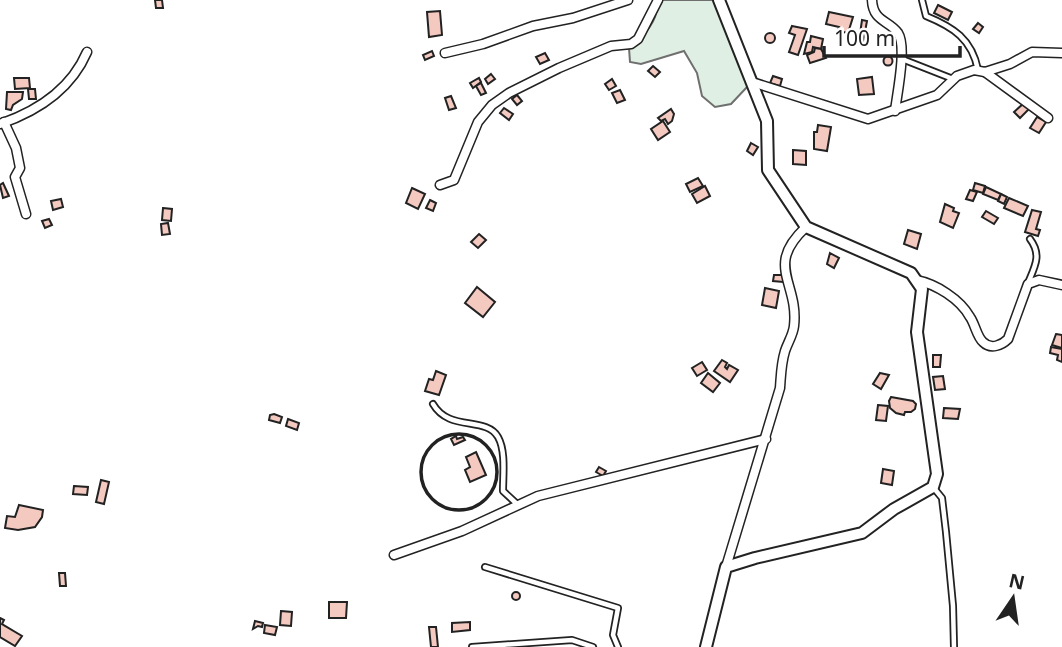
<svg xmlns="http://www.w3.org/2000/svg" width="1062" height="647" font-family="'Noto Sans',sans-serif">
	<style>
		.green { fill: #e0efe3; stroke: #6f6f6f; stroke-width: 2 }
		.building { fill: #f3c9c0; stroke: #222; stroke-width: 2 }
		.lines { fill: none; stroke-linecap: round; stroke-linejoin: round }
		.service-casing { stroke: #222; stroke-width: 8 }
		.minor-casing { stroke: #222; stroke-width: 11 }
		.tertiary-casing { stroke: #222; stroke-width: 14 }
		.service { stroke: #fff; stroke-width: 4.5 }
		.minor { stroke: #fff; stroke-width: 8 }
		.tertiary { stroke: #fff; stroke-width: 10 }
		.wall { stroke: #222; stroke-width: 3.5 }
	</style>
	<rect width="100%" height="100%" fill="#fff"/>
	<!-- green -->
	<path class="green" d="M656 0H714L748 86 731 104 715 107 702 96 697 73 684 51 641 64 630 62 629 48C643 36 661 20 656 0Z"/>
	<!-- building -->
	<g class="building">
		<polygon points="155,0 162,0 163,8 156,8"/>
		<polygon points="938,5 952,12 948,20 934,13"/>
		<polygon points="440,11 442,35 429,37 427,12"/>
		<polygon points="829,12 853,17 848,33 838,31 839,27 826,24"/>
		<polygon points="862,20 867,21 863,42 859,41"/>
		<polygon points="978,23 983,27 979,33 973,29"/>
		<polygon points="792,26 807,29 798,55 789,52 795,35 789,33"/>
		<circle cx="770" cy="38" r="5"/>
		<polygon points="811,36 823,39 821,49 813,47 812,52 804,54 807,42 810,42"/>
		<polygon points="815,48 821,49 826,58 810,63 807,55 814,52"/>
		<polygon points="432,51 434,56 425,60 423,55"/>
		<polygon points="545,53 549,60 540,64 536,57"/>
		<circle cx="888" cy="61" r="4.5"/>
		<polygon points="653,66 660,72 655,77 648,71"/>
		<polygon points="491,74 495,79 488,84 485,79"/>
		<polygon points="773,76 782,79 780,86 770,83"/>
		<polygon points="872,77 874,94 859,95 857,79"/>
		<polygon points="14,78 29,78 30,88 15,89"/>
		<polygon points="479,78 481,82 473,88 470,83"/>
		<polygon points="612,79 616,86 609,90 605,84"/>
		<polygon points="481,83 486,93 481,95 476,86"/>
		<polygon points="28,89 35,89 36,99 29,99"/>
		<polygon points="620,90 625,100 617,103 612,93"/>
		<polygon points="7,92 23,92 22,99 13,105 11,110 6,109"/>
		<polygon points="517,95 522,101 517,105 512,99"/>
		<polygon points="451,96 456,108 449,110 445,98"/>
		<polygon points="1024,103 1029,109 1020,118 1014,112"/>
		<polygon points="504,108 513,114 509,120 500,113"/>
		<polygon points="671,109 674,114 672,121 668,124 665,119 661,121 658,118"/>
		<polygon points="1037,117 1046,122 1039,133 1030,128"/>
		<polygon points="663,121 670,132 658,140 651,129"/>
		<polygon points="818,125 831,127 827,151 814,149 814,132 817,132"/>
		<polygon points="751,143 758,147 753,155 747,151"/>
		<polygon points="793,150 806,151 806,165 793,164"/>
		<polygon points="698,178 703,186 690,192 686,184"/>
		<polygon points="3,183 9,196 3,198 0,185"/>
		<polygon points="975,183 985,186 983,193 973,190"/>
		<polygon points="705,186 710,196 697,203 692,194"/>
		<polygon points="986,187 1001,194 998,200 983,194"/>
		<polygon points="412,188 425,194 418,209 406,203"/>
		<polygon points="970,190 977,192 973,201 966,199"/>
		<polygon points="1001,194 1007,197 1004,204 998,201"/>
		<polygon points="1009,198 1028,206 1023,216 1004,208"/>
		<polygon points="61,199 63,207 53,210 51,201"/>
		<polygon points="430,200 436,203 433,211 426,208"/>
		<polygon points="945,204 954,208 953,211 959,213 953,228 940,222"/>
		<polygon points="163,208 172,209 171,221 162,220"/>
		<polygon points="1032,210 1041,212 1036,229 1040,230 1038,236 1025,232"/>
		<polygon points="986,211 998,218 994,224 982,217"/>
		<polygon points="49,219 52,225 45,228 42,221"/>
		<polygon points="168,223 170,234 162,235 161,224"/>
		<polygon points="908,230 921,234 917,249 904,244"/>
		<polygon points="479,234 486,240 478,248 471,242"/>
		<polygon points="830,253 839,258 834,268 827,264"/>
		<polygon points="774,275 783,275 783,282 773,281"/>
		<polygon points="477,287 495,302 483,317 465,303"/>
		<polygon points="765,288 779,291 776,308 762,305"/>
		<polygon points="1056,334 1062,335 1062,348 1052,345"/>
		<polygon points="1051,347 1062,349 1062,362 1057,360 1058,355 1050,353"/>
		<polygon points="933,355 941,355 940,367 933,367"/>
		<polygon points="722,360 727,363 725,367 727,369 729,365 738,370 730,382 714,371"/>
		<polygon points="702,362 707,370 697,376 692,368"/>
		<polygon points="436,371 446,375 439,395 425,391 429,379 433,380"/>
		<polygon points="708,373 720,383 713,392 701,383"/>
		<polygon points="880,373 889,375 881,389 873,384"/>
		<polygon points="943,376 945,389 935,390 933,377"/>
		<polygon points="891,397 913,401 916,404 915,409 911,412 905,412 904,415 896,413 890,408 889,401"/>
		<polygon points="878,405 888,406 886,421 876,420"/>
		<polygon points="944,408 960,409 958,419 943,418"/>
		<polygon points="274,414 282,417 280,423 269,420 270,415"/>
		<polygon points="288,419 299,423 297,430 286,426"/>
		<polygon points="456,436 457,439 463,437 465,440 454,445 451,439"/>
		<polygon points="476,452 486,475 470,482 465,470 470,467 466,457"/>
		<polygon points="599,467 606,471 603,476 596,472"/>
		<polygon points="883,469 894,471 892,485 881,483"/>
		<polygon points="101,480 109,482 104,504 96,502"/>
		<polygon points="74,486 88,487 87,495 73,494"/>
		<polygon points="19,505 43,510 42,517 35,527 18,530 5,528 7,516 15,517"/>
		<polygon points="59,573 65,573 66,586 60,586"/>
		<circle cx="516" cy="596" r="4"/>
		<polygon points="329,602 347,602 346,618 329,618"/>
		<polygon points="281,611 292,612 291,626 280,625"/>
		<polygon points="0,618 4,620 2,624 22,636 15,646 0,637"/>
		<polygon points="255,621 263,623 262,627 258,626 253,629"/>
		<polygon points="470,622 470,630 452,632 452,623"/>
		<polygon points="265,625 277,627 275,635 264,633"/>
		<polygon points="429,627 436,627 438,647 431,647"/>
	</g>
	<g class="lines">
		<!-- service casing -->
		<g class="service-casing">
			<g id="service">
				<path d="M922 0 926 16C953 27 972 39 978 70"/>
				<polyline points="902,59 953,79"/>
				<path d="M1028 283C1035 266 1042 255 1030 239"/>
				<path d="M433 404C449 432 486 416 498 437 506 451 503 475 503 491L518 505"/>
				<polyline points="933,487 942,498 946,532 953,606 954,647"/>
				<polyline points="485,567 618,608 613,635 618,647"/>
				<polyline points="472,647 572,640 593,647"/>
			</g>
		</g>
		<!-- minor casing -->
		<g class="minor-casing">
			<g id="minor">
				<path d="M872 0C873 22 889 20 898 33 907 47 897 94 895 111"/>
				<polyline points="445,53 483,44 533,26 573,18 628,0"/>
				<polyline points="985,72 1048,118"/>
				<polyline points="752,82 868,119 937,95 957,76 974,70 985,72 1010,64 1032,52 1062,53"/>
				<polyline points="4,122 16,148 20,168 15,177 26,214"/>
				<path d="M0 124C38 111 71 89 87 52"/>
				<polyline points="440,185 454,180 478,122 492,105 509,93 559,68 611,46 631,44 638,39 658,0"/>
				<path d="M916 280C936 284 960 299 970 317 975 324 977 337 983 342 991 350 1002 345 1008 339L1028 284 1039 280 1062 285"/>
				<polyline points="394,555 462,531 538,496 766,439"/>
				<path d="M726 567 780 388C781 375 781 364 785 351 788 342 793 335 794 326 799 282 764 266 806 227"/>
			</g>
		</g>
		<!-- tertiary casing -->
		<g class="tertiary-casing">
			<polyline id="tertiary" points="706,647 726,567 755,558 862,533 894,509 933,487 937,474 917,332 922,289 911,273 806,227 768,170 767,121 719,0"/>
		</g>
		<!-- service -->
		<use href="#service" class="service"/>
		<!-- minor -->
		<use href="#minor" class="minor"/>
		<!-- tertiary -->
		<use href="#tertiary" class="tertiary"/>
		<!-- wall -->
		<circle class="wall" cx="459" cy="472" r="38"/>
	</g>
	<!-- north arrow -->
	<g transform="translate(1013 598) rotate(13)" stroke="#ffffff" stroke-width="5" paint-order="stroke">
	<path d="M0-5L12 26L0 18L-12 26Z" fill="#222222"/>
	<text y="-10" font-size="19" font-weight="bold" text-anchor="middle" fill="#222222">N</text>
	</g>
	<!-- scale -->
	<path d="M824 46v10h136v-10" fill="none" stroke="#222222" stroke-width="3.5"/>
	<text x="834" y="46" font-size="21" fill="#222222" stroke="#ffffff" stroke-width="5" paint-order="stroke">100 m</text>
</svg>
